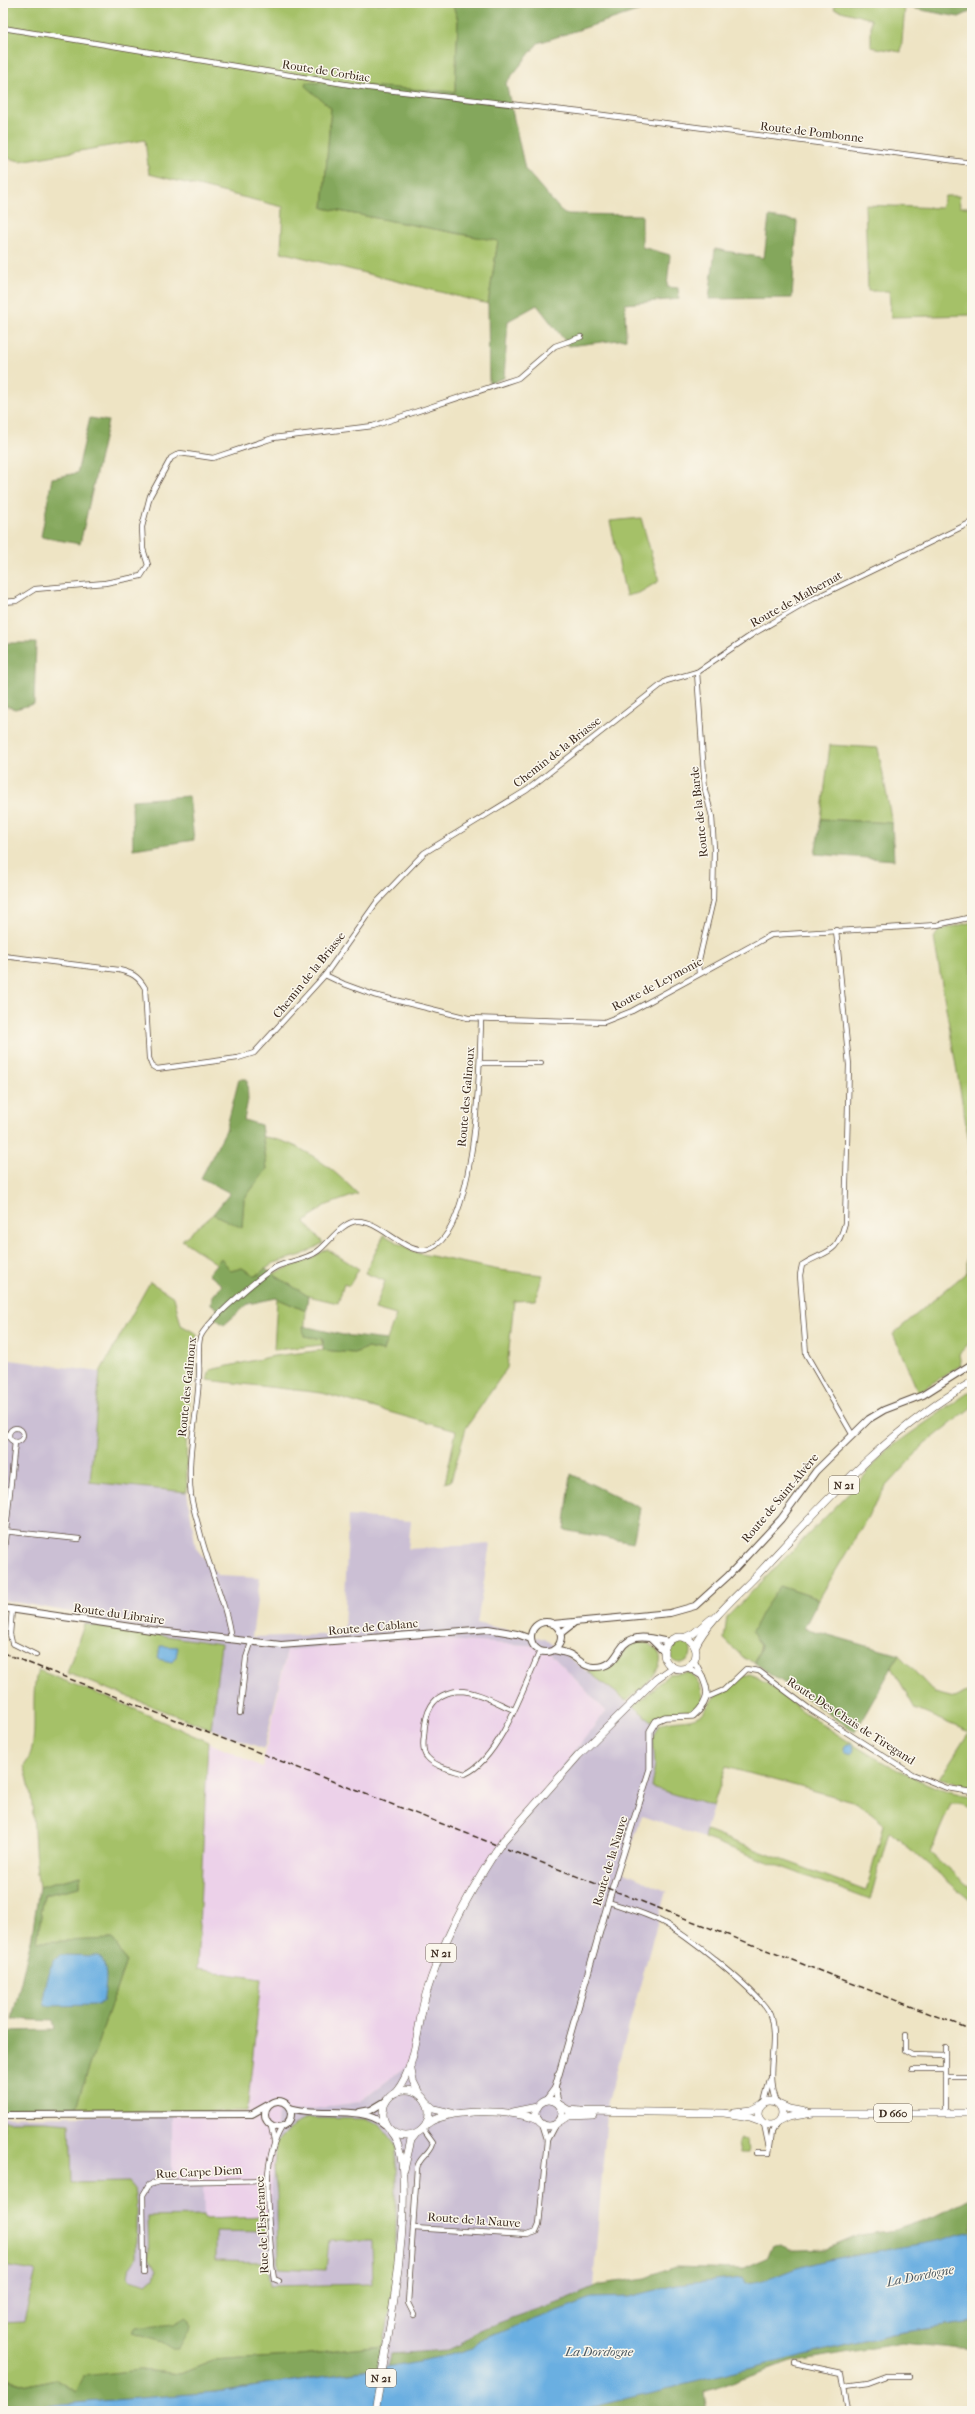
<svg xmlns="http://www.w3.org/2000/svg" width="975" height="2414" font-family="'IM FELL French Canon',serif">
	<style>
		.built { fill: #ecd1e9 }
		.industrial { fill: #cbbfd4 }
		.green { fill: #a5c167; stroke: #707642 }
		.forest { fill: #84a75c; stroke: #60683d }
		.water { fill: #6bafe1; stroke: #536c80 }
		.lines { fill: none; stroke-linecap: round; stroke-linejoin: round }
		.minor-casing { stroke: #564637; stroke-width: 6 }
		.tertiary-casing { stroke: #564637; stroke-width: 7 }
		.secondary-casing { stroke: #564637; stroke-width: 8 }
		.primary-casing { stroke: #564637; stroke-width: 8 }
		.minor { stroke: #fff; stroke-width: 4.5 }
		.tertiary { stroke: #fff; stroke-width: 5.5 }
		.secondary { stroke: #fff; stroke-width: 6 }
		.primary { stroke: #fff; stroke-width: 7 }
		.rail { stroke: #3b2a1e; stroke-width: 1.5; stroke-dasharray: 6 3; stroke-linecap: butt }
		.primary-bridge-casing { stroke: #564637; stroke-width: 8; stroke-linecap: butt }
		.primary-bridge { stroke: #fff; stroke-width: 7 }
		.labels { text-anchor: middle; stroke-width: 3; stroke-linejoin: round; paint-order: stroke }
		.shield { fill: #fbf7ec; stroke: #75685c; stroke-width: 1 }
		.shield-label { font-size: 11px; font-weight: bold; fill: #3b2a1e }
		.street-label { font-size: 12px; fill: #3b2a1e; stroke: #fbf7ec }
		.water-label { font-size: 13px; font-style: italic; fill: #4c5962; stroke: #fbf7ec }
	</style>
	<rect width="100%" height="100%" fill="#fbf7ec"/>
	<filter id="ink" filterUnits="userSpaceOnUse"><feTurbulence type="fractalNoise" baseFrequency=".025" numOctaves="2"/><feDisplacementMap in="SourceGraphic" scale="8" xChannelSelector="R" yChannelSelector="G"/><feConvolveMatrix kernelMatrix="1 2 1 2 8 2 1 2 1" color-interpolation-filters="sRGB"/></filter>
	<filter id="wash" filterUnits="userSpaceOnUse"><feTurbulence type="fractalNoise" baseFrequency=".012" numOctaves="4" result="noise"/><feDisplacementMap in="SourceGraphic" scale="16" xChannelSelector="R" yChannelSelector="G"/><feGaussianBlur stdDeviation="0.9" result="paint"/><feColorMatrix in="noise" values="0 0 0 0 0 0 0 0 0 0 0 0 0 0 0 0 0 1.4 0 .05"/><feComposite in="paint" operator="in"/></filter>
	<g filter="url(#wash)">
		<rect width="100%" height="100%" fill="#eee4c4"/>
		<!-- built -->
		<polygon class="built" points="414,1638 543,1646 606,1711 498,1849 410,2064 359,2102 278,2114 270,2217 204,2219 172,2181 172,2115 246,2114 261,1980 197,1969 208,1742 262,1767 287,1650"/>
		<!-- industrial -->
		<polygon class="industrial" points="3,1359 100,1372 90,1482 187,1492 196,1548 218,1576 260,1578 252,1637 344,1634 348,1516 411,1521 408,1549 490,1544 477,1623 545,1639 652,1721 663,1729 651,1787 713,1806 704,1838 642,1816 623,1872 666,1891 608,2102 592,2298 419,2362 217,2392 3,2411 3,2117 172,2115 172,2181 203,2181 204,2219 269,2217 278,2114 359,2102 410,2064 427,1992 447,1937 498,1849 606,1711 543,1646 414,1638 287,1650 264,1749 211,1729 220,1644 84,1624 81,1614 3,1600"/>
		<!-- green -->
		<g class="green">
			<polygon points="3,3 452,3 458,20 455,92 306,83 331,108 323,208 498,241 488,304 281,252 283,207 149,174 145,140 20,161 3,157"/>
			<polygon points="836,3 903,3 905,7 901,52 871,47 871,19 834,9"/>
			<polygon points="945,196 959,196 960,207 972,207 972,315 891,317 889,291 868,291 865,205 941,208"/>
			<polygon points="641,518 659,581 639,593 626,596 610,521"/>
			<polygon points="830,745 878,748 892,823 821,819"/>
			<polygon points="972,922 972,1159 934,938 939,930"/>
			<path d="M263 1137C300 1141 332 1168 358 1194L324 1206 305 1222 323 1243 302 1255 274 1263 256 1276 242 1268 231 1271 221 1259 217 1264 182 1240 213 1214 242 1227 244 1199 267 1169Z"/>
			<polygon points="972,1164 972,1340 959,1354 961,1365 918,1392 893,1334 967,1272 968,1172"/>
			<polygon points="384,1235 417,1253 499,1270 543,1275 535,1300 514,1301 507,1368 466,1428 451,1481 445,1483 456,1431 322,1393 207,1380 210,1370 274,1356 323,1350 354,1353 367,1348 383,1351 396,1315 375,1309 385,1281 365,1273"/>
			<polygon points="327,1249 359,1269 349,1286 344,1284 338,1303 308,1296 272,1274 308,1260"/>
			<polygon points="150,1282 174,1297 181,1325 197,1334 186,1430 187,1492 90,1482 100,1372"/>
			<polygon points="277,1298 306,1311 304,1336 323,1339 322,1345 274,1350"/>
			<polygon points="972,1390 972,1407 925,1444 886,1486 819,1599 780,1586 755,1663 744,1658 724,1639 727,1617 852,1490 887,1450"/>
			<polygon points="84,1624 221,1644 211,1729 67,1673"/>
			<circle cx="680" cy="1652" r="11"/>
			<path d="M638 1641C646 1642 651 1644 657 1650 671 1667 638 1690 627 1701L587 1671C626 1670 612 1655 638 1641Z"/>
			<polygon points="899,1655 935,1693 954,1698 969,1691 972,1694 972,1785 970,1786 939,1779 969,1732 915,1709 892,1667"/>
			<path d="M38 1670 128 1706 208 1742 197 1969 261 1979 247 2111 146 2112 75 2109 126 1961 112 1939 37 1943 44 1895 80 1887V1876L39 1887C32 1847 37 1805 24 1766 42 1744 28 1699 38 1670Z"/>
			<path d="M688 1672C703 1681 711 1708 687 1712 671 1715 667 1709 652 1721L634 1707 669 1674Z"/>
			<path d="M750 1674C771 1683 788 1701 807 1714 851 1744 920 1790 972 1796V1808L960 1803H951L930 1853 972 1889V1902L889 1831 870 1900 704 1838 706 1831 866 1891 884 1824 856 1802 726 1767 713 1806 651 1787 655 1765 653 1736 658 1726C670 1717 688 1723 700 1715 706 1711 706 1708 710 1703 715 1695 741 1676 750 1674Z"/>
			<polygon points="308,2118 368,2119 380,2124 396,2145 396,2237 393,2295 382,2346 291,2356 213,2361 180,2374 140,2370 75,2392 55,2379 28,2385 3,2377 3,2322 24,2321 36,2271 3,2266 3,2121 44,2121 70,2123 72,2183 128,2182 134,2189 136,2203 136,2258 130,2266 128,2276 131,2279 147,2284 154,2278 156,2271 149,2258 148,2217 203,2216 204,2219 266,2217 266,2232 215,2231 215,2261 266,2262 270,2286 373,2284 372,2240 329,2240 326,2270 278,2268 277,2195 274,2168 276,2144 293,2125"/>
			<polygon points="740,2137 747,2140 748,2153 740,2153 738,2142"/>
		</g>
		<!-- forest -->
		<g class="forest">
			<polygon points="452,3 662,3 538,43 506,83 525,169 564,214 642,215 642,247 670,255 667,287 678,288 679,299 625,304 626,339 569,346 537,305 508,321 504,378 489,383 488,304 498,241 323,208 331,108 305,86 306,82 455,92 458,20"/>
			<polygon points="903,3 972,3 972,11 959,17 905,7"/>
			<polygon points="769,217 797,221 792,298 709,299 715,249 764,258"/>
			<polygon points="90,418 108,421 80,544 41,537 52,478 77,473"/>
			<polygon points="3,643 36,643 34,704 15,709 3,705"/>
			<polygon points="189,796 194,840 133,849 132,800"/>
			<polygon points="821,819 892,823 894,860 815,854"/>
			<polygon points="239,1079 247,1079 248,1100 244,1120 261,1125 267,1169 244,1199 242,1228 213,1214 230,1193 201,1178 226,1130"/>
			<polygon points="221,1258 231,1271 242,1268 256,1276 265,1269 308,1296 306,1311 276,1298 248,1304 224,1325 212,1316 218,1309 211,1304 212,1297 222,1285 208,1274"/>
			<polygon points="303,1326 343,1335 387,1340 383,1351 367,1348 354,1353 323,1350 323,1339 304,1336"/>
			<polygon points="571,1474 640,1508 633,1543 564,1530"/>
			<polygon points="780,1586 819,1599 804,1628 899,1655 855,1732 755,1663 761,1646 752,1632 762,1612"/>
			<polygon points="80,1876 80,1887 44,1895 37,1942 113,1939 126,1961 75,2109 3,2111 3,2045 7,2031 55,2030 53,2021 12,2019 32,1936 39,1887"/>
			<polygon points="972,2198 972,2247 508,2347 388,2368 391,2354 448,2350 461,2344 479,2330 568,2298 600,2284 646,2278 675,2267 741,2269 768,2257 773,2245 780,2244 790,2250 799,2250 827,2249 860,2235 895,2230 936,2216"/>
			<polygon points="186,2317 190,2320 191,2326 188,2333 179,2349 172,2349 161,2342 132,2333 136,2328 174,2324"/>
			<polygon points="972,2322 972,2350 902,2343 791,2362 704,2393 707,2411 557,2411 891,2334"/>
			<polygon points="382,2346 377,2369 217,2392 3,2411 3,2378 28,2385 55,2379 75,2392 83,2376 140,2370 180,2374 213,2361 291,2356"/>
		</g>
		<!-- water -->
		<g class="water">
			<polygon points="160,1646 178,1647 176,1657 172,1662 158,1659"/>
			<circle cx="849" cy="1749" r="5"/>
			<path d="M60 1955 99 1956C109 1966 106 1988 103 2001L98 2005 45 2006C42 1990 47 1965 60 1955Z"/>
			<path d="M972 2232V2322L891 2334 576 2411H12L61 2404 217 2392 377 2369 450 2355 473 2348 480 2341 508 2329 592 2298 629 2297 676 2285 743 2278 746 2284C766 2283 784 2271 804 2266 846 2254 889 2250 931 2242 945 2240 958 2233 972 2232Z"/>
		</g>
	</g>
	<g filter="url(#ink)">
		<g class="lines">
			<!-- minor casing -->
			<g class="minor-casing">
				<g id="minor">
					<polyline points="3,28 369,88 580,112 972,163"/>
					<polyline points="3,602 16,601 35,589 105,583 141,576 148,565 143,549 142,527 150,496 171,458 180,453 213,458 273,438 373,426 518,378 555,346 581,337"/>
					<polyline points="697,672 705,790 712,817 714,849 713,900 698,964 699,973"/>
					<path d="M836 930 849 1065 845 1223C836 1257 827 1249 802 1265L800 1275 806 1354 852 1434"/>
					<path d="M3 956 119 970C132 973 138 976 145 988L149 1058 152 1066 157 1069 238 1058 254 1053 325 975 376 903 424 853 527 790 666 681 697 672 753 634 813 599 972 522"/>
					<polyline points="325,975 344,984 374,995 468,1018 604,1022 632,1011 771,935 937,925 972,917"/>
					<polyline points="480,1063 541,1063"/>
					<circle cx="16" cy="1435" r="7"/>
					<polyline points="3,1531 79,1539"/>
					<polyline points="3,1560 15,1442"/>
					<polyline points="12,1609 10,1634 12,1643 36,1655"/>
					<path d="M231 1640C227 1604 210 1572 201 1536 198 1523 193 1509 191 1496 186 1455 198 1415 199 1375 200 1363 197 1350 200 1338 204 1324 261 1275 276 1267 289 1261 306 1260 318 1251 329 1243 342 1222 357 1221 379 1220 404 1253 425 1250 477 1242 480 1061 481 1020"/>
					<polyline points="708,1697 724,1690 746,1669 759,1671 811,1710 912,1774 947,1788 972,1792"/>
					<path d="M514 1710C497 1703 477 1691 459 1691 431 1693 425 1713 424 1736 423 1743 422 1752 427 1757 435 1767 453 1770 465 1774 500 1759 525 1684 540 1651"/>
					<polyline points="240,1713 246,1658 251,1643"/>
					<path d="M609 1902C626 1908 644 1913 660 1921 682 1931 762 1994 770 2015 779 2044 764 2075 776 2102"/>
					<polyline points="905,2035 905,2051 912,2055 945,2056"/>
					<polyline points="945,2047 945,2112"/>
					<polyline points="912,2069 945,2069"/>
					<polyline points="945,2077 972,2077"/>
					<polyline points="764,2102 770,2079"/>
					<polyline points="542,2124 547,2140"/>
					<polyline points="764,2124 769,2148"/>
					<polyline points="271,2126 274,2141"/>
					<polyline points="756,2153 769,2153"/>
					<polyline points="769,2153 772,2132 777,2123"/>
					<polyline points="413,2228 527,2235 536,2232 539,2225 547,2140 555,2125"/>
					<polyline points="144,2273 143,2195 149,2185 158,2182 268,2180"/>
					<path d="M279 2281 274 2279 272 2266C270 2222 258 2167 282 2127"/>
					<path d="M414 2315 408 2303 417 2168C419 2157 430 2154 433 2143L423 2129"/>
					<polyline points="794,2363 842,2373 848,2411"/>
					<polyline points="845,2386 867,2383 886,2376 910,2376"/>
				</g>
			</g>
			<!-- tertiary casing -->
			<g class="tertiary-casing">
				<g id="tertiary">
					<polyline points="687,1667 702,1676"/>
					<polyline points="555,2088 558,2103"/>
					<path d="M546 2100 555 2088 612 1889 650 1769V1731L656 1721 665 1717 693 1716C716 1697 706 1683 694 1661"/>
				</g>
			</g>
			<!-- secondary casing -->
			<g class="secondary-casing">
				<g id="secondary">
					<polyline points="3,1608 151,1630 281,1645 488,1629 517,1634 531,1639"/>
					<circle cx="546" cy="1637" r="15"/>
					<polyline points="553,1624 670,1613 695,1606 728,1576 781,1519 816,1471 869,1419 884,1410 923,1395 972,1364"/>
					<polyline points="561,1633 575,1622"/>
					<polyline points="651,1639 664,1652"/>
					<path d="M554 1650C559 1651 564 1652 569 1654 578 1658 584 1668 596 1667 619 1667 616 1644 633 1639 644 1635 657 1640 669 1642"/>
					<circle cx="278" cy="2114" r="13"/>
					<path d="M290 2108C318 2117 363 2105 384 2124"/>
					<polyline points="360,2112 371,2110 386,2101"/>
					<polyline points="3,2115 252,2114 268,2105"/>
				</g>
			</g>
			<!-- primary casing -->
			<g class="primary-casing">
				<g id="primary">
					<circle cx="680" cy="1653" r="16"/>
					<polyline points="684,1638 694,1633 711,1619"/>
					<path d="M695 1647C707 1621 738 1595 758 1574 823 1504 888 1429 972 1382"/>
					<polyline points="503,1841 578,1756 656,1679 673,1667"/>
					<polyline points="410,2065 413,2081 420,2095"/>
					<circle cx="406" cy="2113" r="23"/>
					<path d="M396 2092C417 2066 417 2025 426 1994 442 1942 467 1896 496 1851"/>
					<circle cx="549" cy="2113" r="13"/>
					<circle cx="770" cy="2113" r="12"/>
					<polyline points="427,2103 434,2109 451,2113"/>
					<polyline points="560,2105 568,2110 581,2111 724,2113 750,2117 761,2121"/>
					<polyline points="780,2105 789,2109 805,2112"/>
					<polyline points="512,2112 537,2107"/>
					<polyline points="734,2112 751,2110 761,2105"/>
					<polyline points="560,2121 570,2116 593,2115"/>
					<polyline points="780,2121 788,2117 813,2113 972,2113"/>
					<path d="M427 2124C446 2108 516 2109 538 2120"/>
					<polyline points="404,2170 411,2140 415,2135"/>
					<path d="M375 2411C384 2361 423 2167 391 2132"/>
				</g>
			</g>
			<!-- minor -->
			<use href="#minor" class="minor"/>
			<!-- tertiary -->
			<use href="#tertiary" class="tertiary"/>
			<!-- secondary -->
			<use href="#secondary" class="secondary"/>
			<!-- primary -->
			<use href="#primary" class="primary"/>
			<!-- rail -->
			<polyline class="rail" points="3,1653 972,2030"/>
			<!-- primary-bridge casing -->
			<g class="primary-bridge-casing">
				<polyline id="primary-bridge" points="496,1851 503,1841"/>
			</g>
			<!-- primary-bridge -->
			<use href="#primary-bridge" class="primary-bridge"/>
		</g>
	</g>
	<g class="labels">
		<!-- shield labels -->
		<g class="shield">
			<rect x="829" y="1476" width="30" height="18" rx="3"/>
			<rect x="426" y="1944" width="30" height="18" rx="3"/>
			<rect x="874" y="2104" width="38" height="18" rx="3"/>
			<rect x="366" y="2369" width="30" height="18" rx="3"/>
		</g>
		<g class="shield-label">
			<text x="844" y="1489">N 21</text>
			<text x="441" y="1957">N 21</text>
			<text x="893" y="2117">D 660</text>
			<text x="381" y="2382">N 21</text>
		</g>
		<!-- street labels -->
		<g class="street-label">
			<text transform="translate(326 71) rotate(9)" y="4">Route de Corbiac</text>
			<text transform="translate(812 132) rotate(7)" y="4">Route de Pombonne</text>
			<text transform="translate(796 599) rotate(-29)" y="4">Route de Malbernat</text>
			<text transform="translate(557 752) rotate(-38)" y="4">Chemin de la Briasse</text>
			<text transform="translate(699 812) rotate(-96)" y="4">Route de la Barde</text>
			<text transform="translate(309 975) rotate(-51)" y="4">Chemin de la Briasse</text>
			<text transform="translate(657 984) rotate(-28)" y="4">Route de Leymonie</text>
			<text transform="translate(466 1097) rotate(-85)" y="4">Route des Galinoux</text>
			<text transform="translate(187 1387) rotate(-84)" y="4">Route des Galinoux</text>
			<text transform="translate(780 1498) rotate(-50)" y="4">Route de Saint-Alvère</text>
			<text transform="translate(119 1614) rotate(8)" y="4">Route du Libraire</text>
			<text transform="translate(373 1627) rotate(-5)" y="4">Route de Cablanc</text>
			<text transform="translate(851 1721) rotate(33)" y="4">Route Des Chais de Tiregand</text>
			<text transform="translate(610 1861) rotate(-73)" y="4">Route de la Nauve</text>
			<text transform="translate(199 2172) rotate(-3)" y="4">Rue Carpe Diem</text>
			<text transform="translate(474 2220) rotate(4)" y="4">Route de la Nauve</text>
			<text transform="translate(262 2225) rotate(-93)" y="4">Rue de l'Espérance</text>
		</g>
		<!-- water labels -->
		<g class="water-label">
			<text transform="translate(920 2275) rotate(-11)" y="5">La Dordogne</text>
			<text x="599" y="2356">La Dordogne</text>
		</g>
	</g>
	<!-- margin -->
	<rect width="975" height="2414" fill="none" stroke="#fbf7ec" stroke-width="16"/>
</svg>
